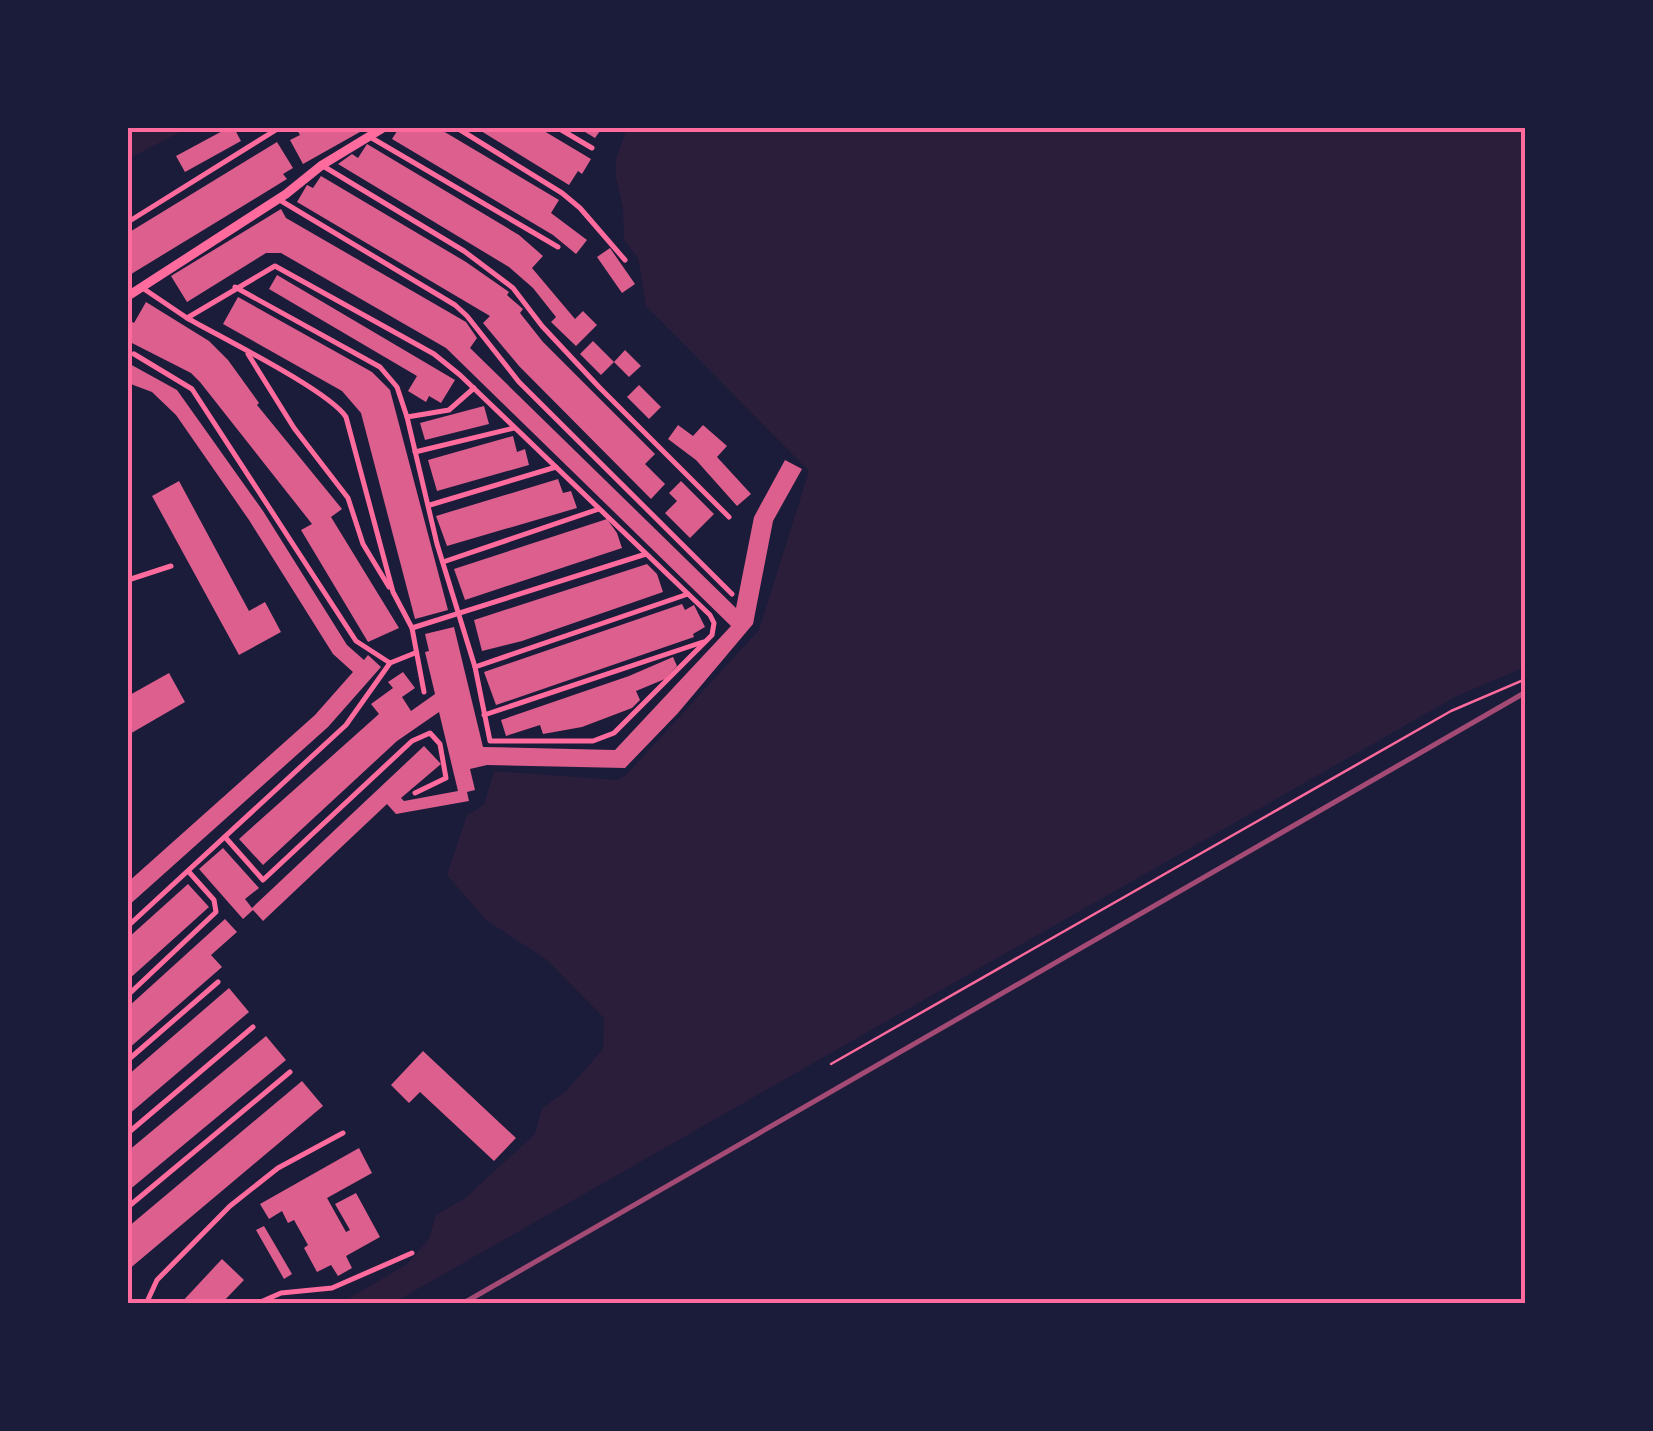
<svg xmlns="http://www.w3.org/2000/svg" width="1653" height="1431" font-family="Helvetica,sans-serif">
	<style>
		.green { fill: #2a1e3b }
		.building { fill: #dd5f8e }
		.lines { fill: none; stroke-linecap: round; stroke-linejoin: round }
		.path { stroke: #ff6b9d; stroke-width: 2.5 }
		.service { stroke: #ff6b9d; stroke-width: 5 }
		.minor { stroke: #ff6b9d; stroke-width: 9 }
		.rail { stroke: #a44b75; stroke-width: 5 }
		.neatline { fill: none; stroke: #ff6b9d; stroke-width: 4 }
	</style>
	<rect width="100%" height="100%" fill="#1b1b3a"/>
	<!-- green -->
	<g class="green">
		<polygon points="128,128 188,128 128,159"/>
		<polygon points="627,128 1525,128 1525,667 1455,697 393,1303 341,1303 407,1264 429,1239 436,1215 465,1198 535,1134 542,1108 565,1092 603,1049 604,1018 547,960 486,920 447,875 467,815 484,805 494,771 618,780 627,774 759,630 809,471 646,306 638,258 624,240 623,208 616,178 616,159"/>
	</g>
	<!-- building -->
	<g class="building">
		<polygon points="228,128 234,128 241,141 185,172 176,156"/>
		<polygon points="296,128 367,128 303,164 290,140 300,135"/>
		<polygon points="399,128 438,128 559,200 551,213 587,240 576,254 553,235 392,139"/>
		<polygon points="476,128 539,128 591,159 582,174 578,171 569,185"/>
		<polygon points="588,128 602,128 595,138 585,132"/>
		<polygon points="277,142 293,168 283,174 287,179 128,276 128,233"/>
		<polygon points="367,144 519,235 543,256 532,268 575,319 583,311 597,325 576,346 551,322 556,317 533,288 509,267 338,164 352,154 358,158"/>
		<polygon points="321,176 466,262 509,292 507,295 523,309 520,313 543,342 655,454 645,464 665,484 651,499 519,366 483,323 490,316 297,202 307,185 313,188"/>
		<polygon points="281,209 286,218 466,322 477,338 470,348 736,608 754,517 785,460 802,469 773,521 753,624 678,713 625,768 487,765 470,769 475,790 467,792 469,801 396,814 387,804 263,921 253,910 243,919 199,869 223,848 259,888 245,899 252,908 424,746 441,764 401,798 404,801 458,791 439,712 397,741 263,865 239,839 379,714 371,704 393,688 388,682 403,672 415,688 402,697 411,711 435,694 425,652 429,651 425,634 454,627 483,747 615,750 731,626 446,348 281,253 266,253 187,302 171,276"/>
		<polygon points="610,248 635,284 622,293 597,257"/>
		<polygon points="277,275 455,380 441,403 429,396 426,402 408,391 417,376 269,289"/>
		<polygon points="238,297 372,372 390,390 448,610 415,619 361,413 342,391 223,324"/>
		<polygon points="146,302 209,341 228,360 259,403 257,405 342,509 331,517 399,628 368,642 301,530 312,524 200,382 191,373 128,341 128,319 134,323"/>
		<polygon points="593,341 614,362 601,375 580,354"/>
		<polygon points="625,350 641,366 629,377 614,362"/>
		<polygon points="128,363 177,390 263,511 347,645 364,660 368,655 381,667 328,727 128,906 128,882 315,715 353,672 333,654 249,520 176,415 152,392 128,383"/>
		<polygon points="639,385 661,407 649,419 627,397"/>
		<polygon points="484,406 489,424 425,440 420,423"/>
		<polygon points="678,425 693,436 703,425 727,446 717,457 751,494 737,506 696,460 668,439"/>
		<polygon points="513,436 517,452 525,449 529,465 437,491 428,460"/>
		<polygon points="558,479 563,493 571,491 577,508 447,546 436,516"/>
		<polygon points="179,481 249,611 265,602 281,632 239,655 152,496"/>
		<polygon points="681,481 714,514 690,538 665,513 677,501 669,493"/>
		<polygon points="607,519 617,533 622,548 465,600 454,569"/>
		<polygon points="647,564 657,574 663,592 522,641 482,651 474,620"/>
		<polygon points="682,604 685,610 694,605 705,627 693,634 694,637 496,705 484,672"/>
		<polygon points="673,657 677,666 665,679 636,691 640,700 632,708 582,727 543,734 540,725 506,736 501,720 629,676"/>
		<polygon points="169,673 185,702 128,735 128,696"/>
		<polygon points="188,884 209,907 128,980 128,938"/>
		<polygon points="225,919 237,932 211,955 222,967 128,1049 128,1007"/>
		<polygon points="229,988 249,1012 128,1115 128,1075"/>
		<polygon points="266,1036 286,1060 128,1191 128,1151"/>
		<polygon points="423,1051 516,1138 494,1161 420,1092 409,1103 391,1085"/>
		<polygon points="302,1081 323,1106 128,1270 128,1227"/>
		<polygon points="359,1148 372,1173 327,1198 346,1232 350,1230 335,1204 356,1193 380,1237 346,1256 352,1268 338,1276 331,1265 317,1272 304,1248 308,1245 294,1220 288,1223 282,1211 269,1219 260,1204"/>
		<polygon points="264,1226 292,1274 284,1279 256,1230"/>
		<polygon points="222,1259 244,1280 221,1304 180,1304"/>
	</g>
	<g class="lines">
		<!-- path -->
		<polyline class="path" points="831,1064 1451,711 1526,679"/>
		<!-- service -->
		<g class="service">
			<polyline points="457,128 562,193 580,208 625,260"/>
			<polyline points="558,128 592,148"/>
			<polyline points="370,137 558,247"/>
			<polyline points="323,166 464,251 513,288 542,326 599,387 729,517"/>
			<polyline points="278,199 455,305 467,316 519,382 732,594"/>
			<polyline points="128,222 279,128"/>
			<polyline points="144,289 187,318 275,266 434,354 460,375 710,615 714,623 712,635 614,733 593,741 490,741 475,667 437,544 407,417 397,387 380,367 235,287"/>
			<path d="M187 318C220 337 328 390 346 417L393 592 412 628 424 692"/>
			<polyline points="134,354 192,389 356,641 390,663 415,653"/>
			<polyline points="248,354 294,428 348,498 363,544 389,587"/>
			<polyline points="407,417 449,410 474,388"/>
			<polyline points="415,452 514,428"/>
			<polyline points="430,505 556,467"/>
			<polyline points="443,562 599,509"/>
			<polyline points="128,580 171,566"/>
			<polyline points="412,628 646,554"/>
			<polyline points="475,667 688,594"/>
			<polyline points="484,715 703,642"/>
			<polyline points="225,837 263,880 412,741 430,733 440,744 446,778 415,793"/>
			<polyline points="128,926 346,725 390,663"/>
			<polyline points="128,995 216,912 214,900 189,872"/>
			<polyline points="128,1060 218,982"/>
			<polyline points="128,1133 253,1027"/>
			<polyline points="128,1207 290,1072"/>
			<polyline points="146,1304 157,1280 230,1206 278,1168 343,1133"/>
			<polyline points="256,1304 281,1293 332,1288 412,1253"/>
		</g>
		<!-- minor -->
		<polyline class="minor" points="128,296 286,194 322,165 383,128"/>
		<!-- rail -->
		<polyline class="rail" points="462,1304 1526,692"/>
	</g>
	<!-- border -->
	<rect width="1653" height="1431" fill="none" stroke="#1b1b3a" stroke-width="260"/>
	<rect x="130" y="130" width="1393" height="1171" class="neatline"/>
</svg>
